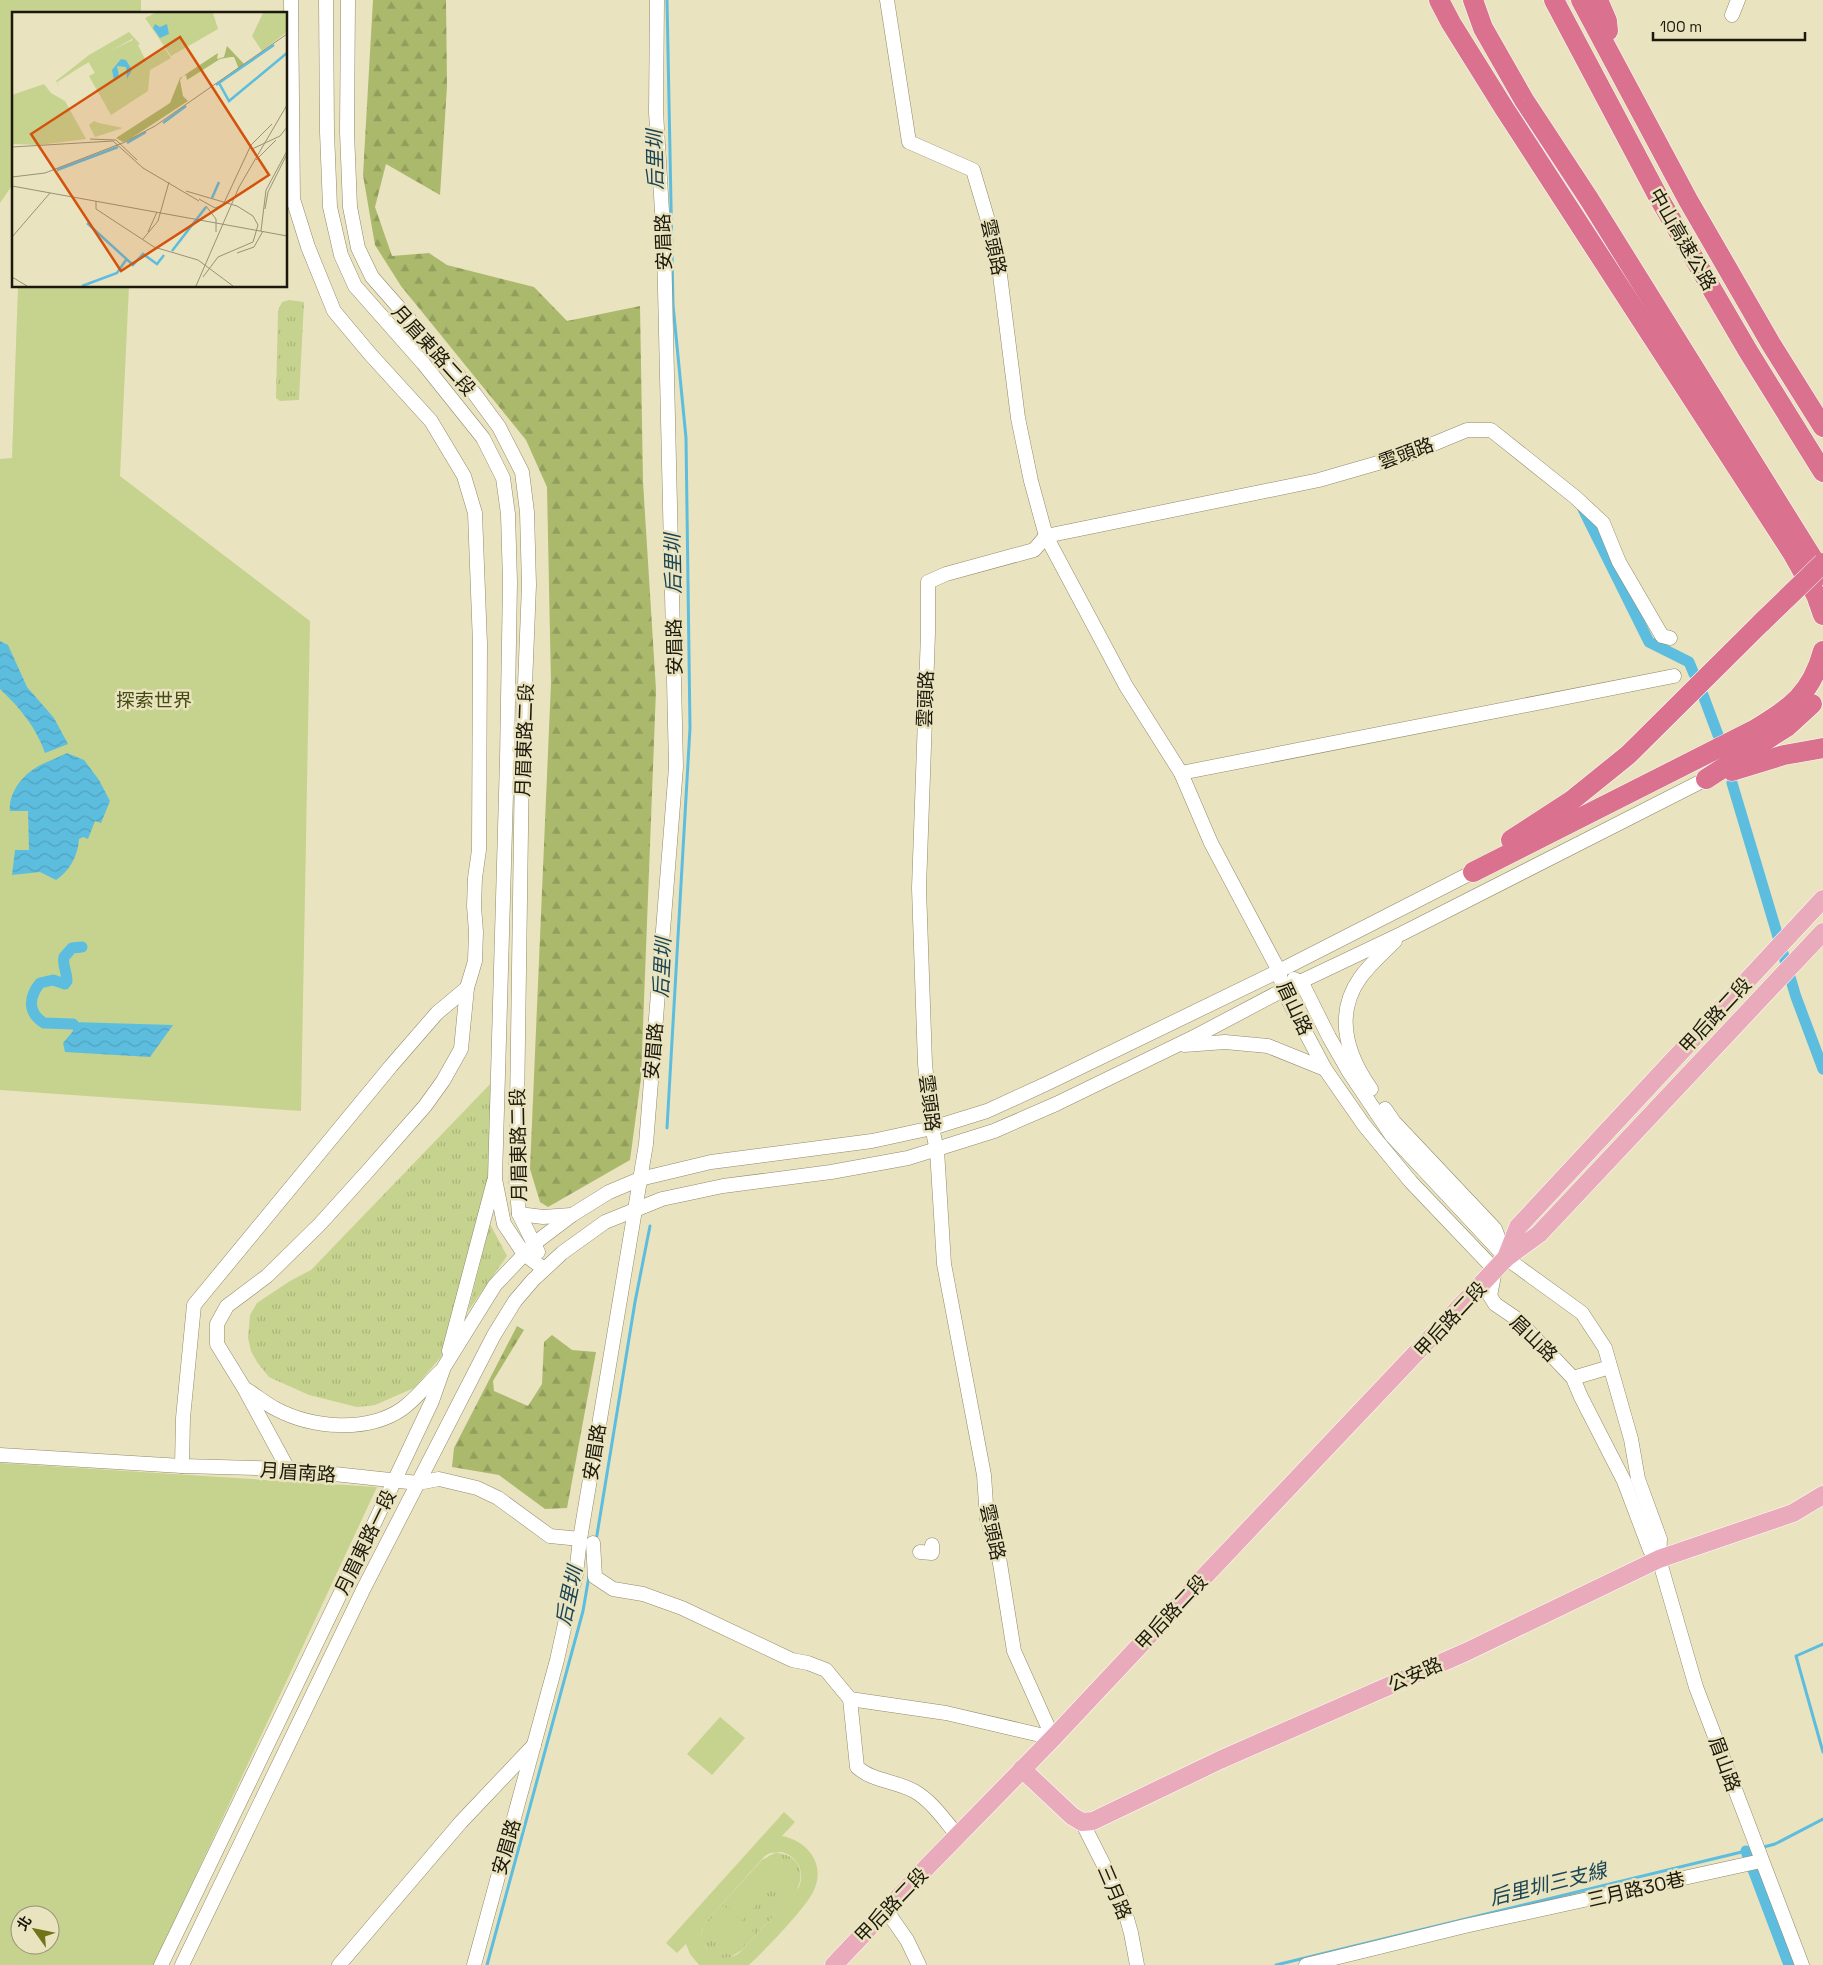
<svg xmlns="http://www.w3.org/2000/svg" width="1823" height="1965" font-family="'Space Grotesk','Noto Sans TC',sans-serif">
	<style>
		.grass { fill: url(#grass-tufts) }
		.forest { fill: url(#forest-firs) }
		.green { fill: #c5d38f; fill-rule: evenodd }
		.water { fill: url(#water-waves) }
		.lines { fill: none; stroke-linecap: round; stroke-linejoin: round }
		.stream { stroke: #5dbddf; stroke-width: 3 }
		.canal { stroke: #5dbddf; stroke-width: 11 }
		.minor-casing { stroke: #918a6a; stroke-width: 15 }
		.major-casing { stroke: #fff; stroke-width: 19 }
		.highway-casing { stroke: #fff; stroke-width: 21 }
		.minor { stroke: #fff; stroke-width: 14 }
		.major { stroke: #e9aabb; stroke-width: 18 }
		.highway { stroke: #da718e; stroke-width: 20 }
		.highway-bridge-casing { stroke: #fff; stroke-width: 21; stroke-linecap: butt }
		.highway-bridge { stroke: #da718e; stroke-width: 20 }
		.labels { text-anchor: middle; stroke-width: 5; stroke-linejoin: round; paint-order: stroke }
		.street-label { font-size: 19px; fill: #1c190c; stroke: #eae3bf }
		.park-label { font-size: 19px; fill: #434d13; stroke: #eae3bf }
		.water-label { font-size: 20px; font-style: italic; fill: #1b4554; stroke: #eae3bf }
		.inset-river { fill: none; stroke: #5dbddf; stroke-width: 2.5 }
		.inset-road { fill: none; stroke: #989277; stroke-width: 1 }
		.view { fill: #d4530c; fill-opacity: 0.15; stroke: #d4530c; stroke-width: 2.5 }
		.inset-edge { fill: none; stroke: #1c190c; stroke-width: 2.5 }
	</style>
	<defs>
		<pattern id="grass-tufts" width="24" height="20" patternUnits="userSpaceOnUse" patternTransform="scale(1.25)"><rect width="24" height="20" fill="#c5d38f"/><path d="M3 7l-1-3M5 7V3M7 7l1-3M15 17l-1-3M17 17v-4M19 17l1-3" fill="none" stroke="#a9b57a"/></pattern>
		<pattern id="forest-firs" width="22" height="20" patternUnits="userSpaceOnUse" patternTransform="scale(1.25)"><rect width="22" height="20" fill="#aab96c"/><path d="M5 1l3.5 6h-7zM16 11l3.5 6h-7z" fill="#929e5c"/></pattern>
		<pattern id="water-waves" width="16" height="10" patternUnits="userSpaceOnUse" patternTransform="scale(1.25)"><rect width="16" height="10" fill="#5dbddf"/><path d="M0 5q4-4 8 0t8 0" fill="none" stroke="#50a2be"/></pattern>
	</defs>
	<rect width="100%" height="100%" fill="#eae3bf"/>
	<!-- grass -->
	<g class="grass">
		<polygon points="289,300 304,302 299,400 280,401 276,398 278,311 282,302"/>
		<polygon points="494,1080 490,1176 441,1357 414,1388 375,1405 357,1407 309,1395 269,1377 257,1362 251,1351 248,1338 250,1315 257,1303 290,1281 311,1270"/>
		<polygon points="490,1224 507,1256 468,1311"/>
		<path d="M775 1853C797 1853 807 1872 796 1891L742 1950 729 1958 722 1959 709 1953 701 1940 703 1925 762 1860Z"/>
	</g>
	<!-- forest -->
	<g class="forest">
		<polygon points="373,0 446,0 447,86 440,195 386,164 375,207 392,256 429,253 447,265 534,287 567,321 640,306 643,482 656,690 641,1078 630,1160 548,1207 540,1202 530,1169 551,683 547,487 526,440 401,286 375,245 363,175"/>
		<polygon points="517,1326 524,1330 493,1381 494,1391 528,1406 542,1384 544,1342 552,1335 572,1350 596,1352 567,1508 545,1509 499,1475 452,1467 454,1448"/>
	</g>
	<!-- green -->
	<g class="green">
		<polygon points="0,0 141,0 141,14 14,14 14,187 11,187 0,203"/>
		<polygon points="18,286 129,286 120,476 310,621 301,1111 0,1090 0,459 12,458"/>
		<path d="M0 1463 377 1487 154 1965H0ZM20 1915H50V1945H20Z"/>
		<polygon points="720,1717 745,1738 712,1775 687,1754"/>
		<path d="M784 1812 795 1822 782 1836C807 1841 826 1863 814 1890 807 1907 764 1951 749 1965H699L690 1954 686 1944 677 1953 666 1943ZM782 1852C798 1857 805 1871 799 1887 784 1903 770 1920 755 1936 749 1942 743 1951 736 1955 714 1965 695 1944 704 1924L765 1856 770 1853Z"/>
		<polygon points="770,1855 800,1881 785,1898 755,1872"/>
		<polygon points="752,1872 771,1889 742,1921 724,1904"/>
		<polygon points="723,1905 755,1933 739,1951 707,1923"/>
	</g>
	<!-- water -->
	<g class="water">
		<path d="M0 641 8 645 27 687 54 718 68 744 45 753C36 727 20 708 0 689Z"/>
		<path d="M67 753 84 760 99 780 110 801 101 823 95 821 88 839 83 837 79 839C78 855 70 871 56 880L40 872 12 875 15 850H29L28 811H10C8 796 19 780 31 771 41 763 56 759 67 753Z"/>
		<polygon points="72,1022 173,1025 150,1057 65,1052 63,1043 73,1031"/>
	</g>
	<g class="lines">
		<!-- stream -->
		<g class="stream">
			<polyline points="667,0 673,305 686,438 690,728 667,1128"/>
			<polyline points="596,1541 635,1302 650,1226"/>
			<polyline points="1823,1644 1796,1656 1823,1752"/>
			<polyline points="1760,1848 1775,1844 1823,1819"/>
			<polyline points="487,1965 583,1611 589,1576"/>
			<polyline points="1276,1965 1754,1849"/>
		</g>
		<!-- canal -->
		<g class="canal">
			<polyline points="1583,509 1649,642 1689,662 1694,674"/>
			<polyline points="1703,695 1718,735"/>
			<polyline points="1732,783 1796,997 1823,1069"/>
			<path d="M73 1024 44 1023C28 1013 28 998 40 983L53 980 65 984 67 981C67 972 62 965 64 957L72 948 82 947"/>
			<polyline points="1746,1851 1789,1965"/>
		</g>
		<!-- minor casing -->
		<g class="minor-casing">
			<g id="minor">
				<polyline points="326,0 327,132 330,207 341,255 355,286 423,363 483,438 503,478 508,514 510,582 507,759 495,1179 504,1224 524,1254 544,1269"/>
				<polyline points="348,0 347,132 350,207 358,248 372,277 474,393 499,427 522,472 527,512 529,585 522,760 516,1179 519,1214 538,1252"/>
				<polyline points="887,0 909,142 973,170 997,251 1018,418 1031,481 1046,536 1126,686 1181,773 1211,843 1279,971 1283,990 1325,1069 1364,1125 1411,1182 1495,1270 1490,1296 1495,1304 1517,1319 1573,1378 1581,1397 1624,1481 1650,1550 1659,1559"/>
				<polyline points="1732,15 1738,0"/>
				<polyline points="1181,773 1674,676"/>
				<polyline points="1294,979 1302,983 1329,1037 1349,1072 1392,1136 1506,1258 1582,1313 1605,1348 1631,1439 1638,1479 1660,1539 1659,1559 1696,1687 1802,1965"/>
				<polyline points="1184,1045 1225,1042 1268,1046 1325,1069"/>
				<path d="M1371 1089C1347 1055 1334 1015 1360 978 1370 964 1383 953 1395 941"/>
				<polyline points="1385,1109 1394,1122 1495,1229 1503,1250"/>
				<polyline points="519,1214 543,1217 571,1215"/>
				<polyline points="449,1351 494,1181"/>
				<polyline points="1573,1378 1610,1367"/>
				<path d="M247 1390C257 1396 266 1404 276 1409 312 1428 367 1433 402 1409 416 1399 428 1383 441 1371"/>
				<polyline points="0,1455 182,1466 288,1469 418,1483 439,1479 477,1488 498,1498 550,1536 580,1539"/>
				<polyline points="182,1466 183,1418 194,1305 391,1066 437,1013 467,988"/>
				<polyline points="288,1469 244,1388 217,1344 217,1324 227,1306 267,1276 320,1224 367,1172 425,1106 443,1081 461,1049 467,988 475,961 476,932 474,906 475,878 479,850 480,644 475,513 464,476 431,421 370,354 334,311 308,247 293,199 291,0"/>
				<path d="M593 1543 595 1577 613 1589 643 1594 682 1608 792 1660 808 1663 826 1670 850 1699 857 1767C872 1781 896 1781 914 1791 932 1801 945 1821 958 1836"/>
				<polyline points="920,1552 932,1553 932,1545"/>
				<polyline points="850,1699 946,1713 1053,1738"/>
				<polyline points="1053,1738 1014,1651 998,1551 987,1519 984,1475 944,1264 937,1150 932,1128 925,1064 919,888 928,633 928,582 946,574 1034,550 1046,536 1319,480 1409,454 1467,430 1491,430 1575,497 1603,523 1619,562 1662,636 1670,638"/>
				<polyline points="1082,1822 1122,1901 1131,1933 1137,1965"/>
				<polyline points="886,1910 907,1940 919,1965"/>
				<polyline points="161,1965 372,1528 432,1401 444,1367 495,1285 535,1243 572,1215 609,1192 640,1179 711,1162 872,1141 932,1128 987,1111 1048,1083 1279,971 1473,872"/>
				<polyline points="182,1965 364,1588 494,1335 515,1301 533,1280 562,1253 605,1222 662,1199 723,1186 831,1172 908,1158 994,1131 1056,1104 1196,1036 1283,990 1403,933 1706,779"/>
				<polyline points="339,1965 461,1822 534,1745"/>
				<polyline points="474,1965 557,1660 576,1574 580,1539 646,1144 676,767 664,245 656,112 657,0"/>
				<polyline points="1306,1965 1465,1926 1761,1861"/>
			</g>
		</g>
		<!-- major casing -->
		<g class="major-casing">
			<g id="major">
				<polyline points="1506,1258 1518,1227 1823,899"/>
				<polyline points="1022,1769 1072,1816 1082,1822 1093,1821 1220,1760 1466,1652 1659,1559 1793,1513 1823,1495"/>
				<polyline points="834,1965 926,1868 1053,1738 1203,1578 1506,1258 1539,1234 1823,932"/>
			</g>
		</g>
		<!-- highway casing -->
		<g class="highway-casing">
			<g id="highway">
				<polyline points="1439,0 1451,23 1504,108 1793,554 1816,595 1823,615"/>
				<polyline points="1473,0 1483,28 1524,100 1589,199 1823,575"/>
				<polyline points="1554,0 1660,200 1748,351 1823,472"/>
				<polyline points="1581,0 1688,200 1771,344 1823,427"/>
				<polyline points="1598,0 1607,21 1608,31"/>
				<polyline points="1732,771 1784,755 1823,748"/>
				<polyline points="1706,779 1788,726 1812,704"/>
				<polyline points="1511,840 1571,801 1628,755 1762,622"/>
				<path d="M1473 872 1754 730C1791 707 1811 695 1823 651"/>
			</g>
		</g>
		<!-- minor -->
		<use href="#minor" class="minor"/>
		<!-- major -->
		<use href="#major" class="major"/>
		<!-- highway -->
		<use href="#highway" class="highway"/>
		<!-- highway-bridge casing -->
		<g class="highway-bridge-casing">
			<polyline id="highway-bridge" points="1762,622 1823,563"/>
		</g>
		<!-- highway-bridge -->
		<use href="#highway-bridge" class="highway-bridge"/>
	</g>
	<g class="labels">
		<!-- street labels -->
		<g class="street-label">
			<text transform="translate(1683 239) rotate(60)" y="7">中山高速公路</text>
			<text transform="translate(663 242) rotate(-92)" y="7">安眉路</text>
			<text transform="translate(994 247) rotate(78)" y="7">雲頭路</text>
			<text transform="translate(434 350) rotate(48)" y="7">月眉東路二段</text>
			<text transform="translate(1406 453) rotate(-20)" y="7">雲頭路</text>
			<text transform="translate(674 647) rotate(-91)" y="7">安眉路</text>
			<text transform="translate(925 699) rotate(-88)" y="7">雲頭路</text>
			<text transform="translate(524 740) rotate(-88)" y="7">月眉東路二段</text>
			<text transform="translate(1295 1008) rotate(65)" y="7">眉山路</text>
			<text transform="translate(1715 1015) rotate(-47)" y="7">甲后路二段</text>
			<text transform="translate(653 1051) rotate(-85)" y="7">安眉路</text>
			<text transform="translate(930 1103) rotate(83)" y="7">雲頭路</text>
			<text transform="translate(518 1145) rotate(-91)" y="7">月眉東路二段</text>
			<text transform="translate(1450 1319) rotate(-47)" y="7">甲后路二段</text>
			<text transform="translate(1534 1338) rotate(44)" y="7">眉山路</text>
			<text transform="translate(594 1452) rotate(-81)" y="7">安眉路</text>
			<text transform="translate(298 1472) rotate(4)" y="7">月眉南路</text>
			<text transform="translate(993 1532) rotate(78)" y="7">雲頭路</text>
			<text transform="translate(365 1542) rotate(-64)" y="7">月眉東路一段</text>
			<text transform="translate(1171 1612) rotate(-47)" y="7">甲后路二段</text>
			<text transform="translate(1415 1674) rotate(-24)" y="7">公安路</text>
			<text transform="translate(1725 1764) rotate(70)" y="7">眉山路</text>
			<text transform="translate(506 1847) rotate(-74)" y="7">安眉路</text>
			<text transform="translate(1636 1889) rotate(-13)" y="7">三月路30巷</text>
			<text transform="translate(1115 1892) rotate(67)" y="7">三月路</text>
			<text transform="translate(891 1905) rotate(-46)" y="7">甲后路二段</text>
		</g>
		<!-- park labels -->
		<g class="park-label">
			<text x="154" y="707">探索世界</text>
		</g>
		<!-- water labels -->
		<g class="water-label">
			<text transform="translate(655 160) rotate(-91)" y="7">后里圳</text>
			<text transform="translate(673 564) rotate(-91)" y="7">后里圳</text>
			<text transform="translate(662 968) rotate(-87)" y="7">后里圳</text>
			<text transform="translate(569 1596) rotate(-78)" y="7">后里圳</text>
			<text transform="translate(1548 1884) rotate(-14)" y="7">后里圳三支線</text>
		</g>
	</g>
	<!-- overview -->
	<g transform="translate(12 12)">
		<rect width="275" height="275" fill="#eae3bf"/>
		<path d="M117 20 128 32 126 33 120 27 70 54 45 70 48 77 44 69 77 43ZM82 109 87 111 111 116 83 125 77 113Z" fill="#c5d38f"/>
		<path d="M215 34 232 52 227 57 222 45H219L208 47 175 68 174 63 171 64 168 68 171 84 176 89 118 127 111 130 104 126 158 91 168 66 206 41 205 47 212 45Z" fill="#aab96c"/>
		<path d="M251 1H275V20L250 39 240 24Z" fill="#c5d38f"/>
		<path d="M143 1H201L206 17 159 44 133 6ZM123 27 134 49 153 37 159 46 138 58 136 79 99 103 77 64 83 61 76 49ZM32 72 39 81 53 89 74 127 27 133 0 132V83Z" fill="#c5d38f"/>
		<path d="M143 12 148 15 155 12 157 22 148 26 141 16ZM109 47 114 48 120 58 115 67 114 55 105 54 107 64 102 68 100 58Z" fill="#5dbddf"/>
		<path class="inset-river" d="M207 71 217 89 275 41M204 73 262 33M151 111 174 94M115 131 134 120M45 158 106 135M200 186 207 170M75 211 121 253 131 242 145 252 152 243M160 239 194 195M70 274 105 261 114 248"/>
		<path class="inset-road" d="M78 127 104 128 125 148M0 135 101 129 131 156 187 189M240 137 268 124 275 115M244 148 264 128M0 165 33 161 113 130 143 114 275 22M0 174 248 219M174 179 225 194 241 204 246 213 241 230 206 245 191 265M187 187 203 196 211 193 239 133 260 112M84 189V197L142 235 186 248 221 274M194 194 204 207V220M253 197 256 180 275 142M248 219 275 224M249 219 254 178 275 139M136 220 145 200M0 225 38 181M131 227 146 209 157 170M225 241 242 235 251 219M0 265 15 274M184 274 227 175 275 93"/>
		<path class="view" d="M168 25 257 163 109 259 19 122Z"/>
		<rect width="275" height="275" class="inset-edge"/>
	</g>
	<!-- north arrow -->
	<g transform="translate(35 1930) rotate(303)"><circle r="24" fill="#eae3bf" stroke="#989277"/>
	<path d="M0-4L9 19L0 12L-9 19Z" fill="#73741a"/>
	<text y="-8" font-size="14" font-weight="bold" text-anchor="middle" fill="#1c190c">北</text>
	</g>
	<!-- scale -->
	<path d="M1653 32v8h152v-8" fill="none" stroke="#1c190c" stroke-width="2.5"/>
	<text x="1660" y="32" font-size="15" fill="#1c190c" stroke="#eae3bf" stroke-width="4" paint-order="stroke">100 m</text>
</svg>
